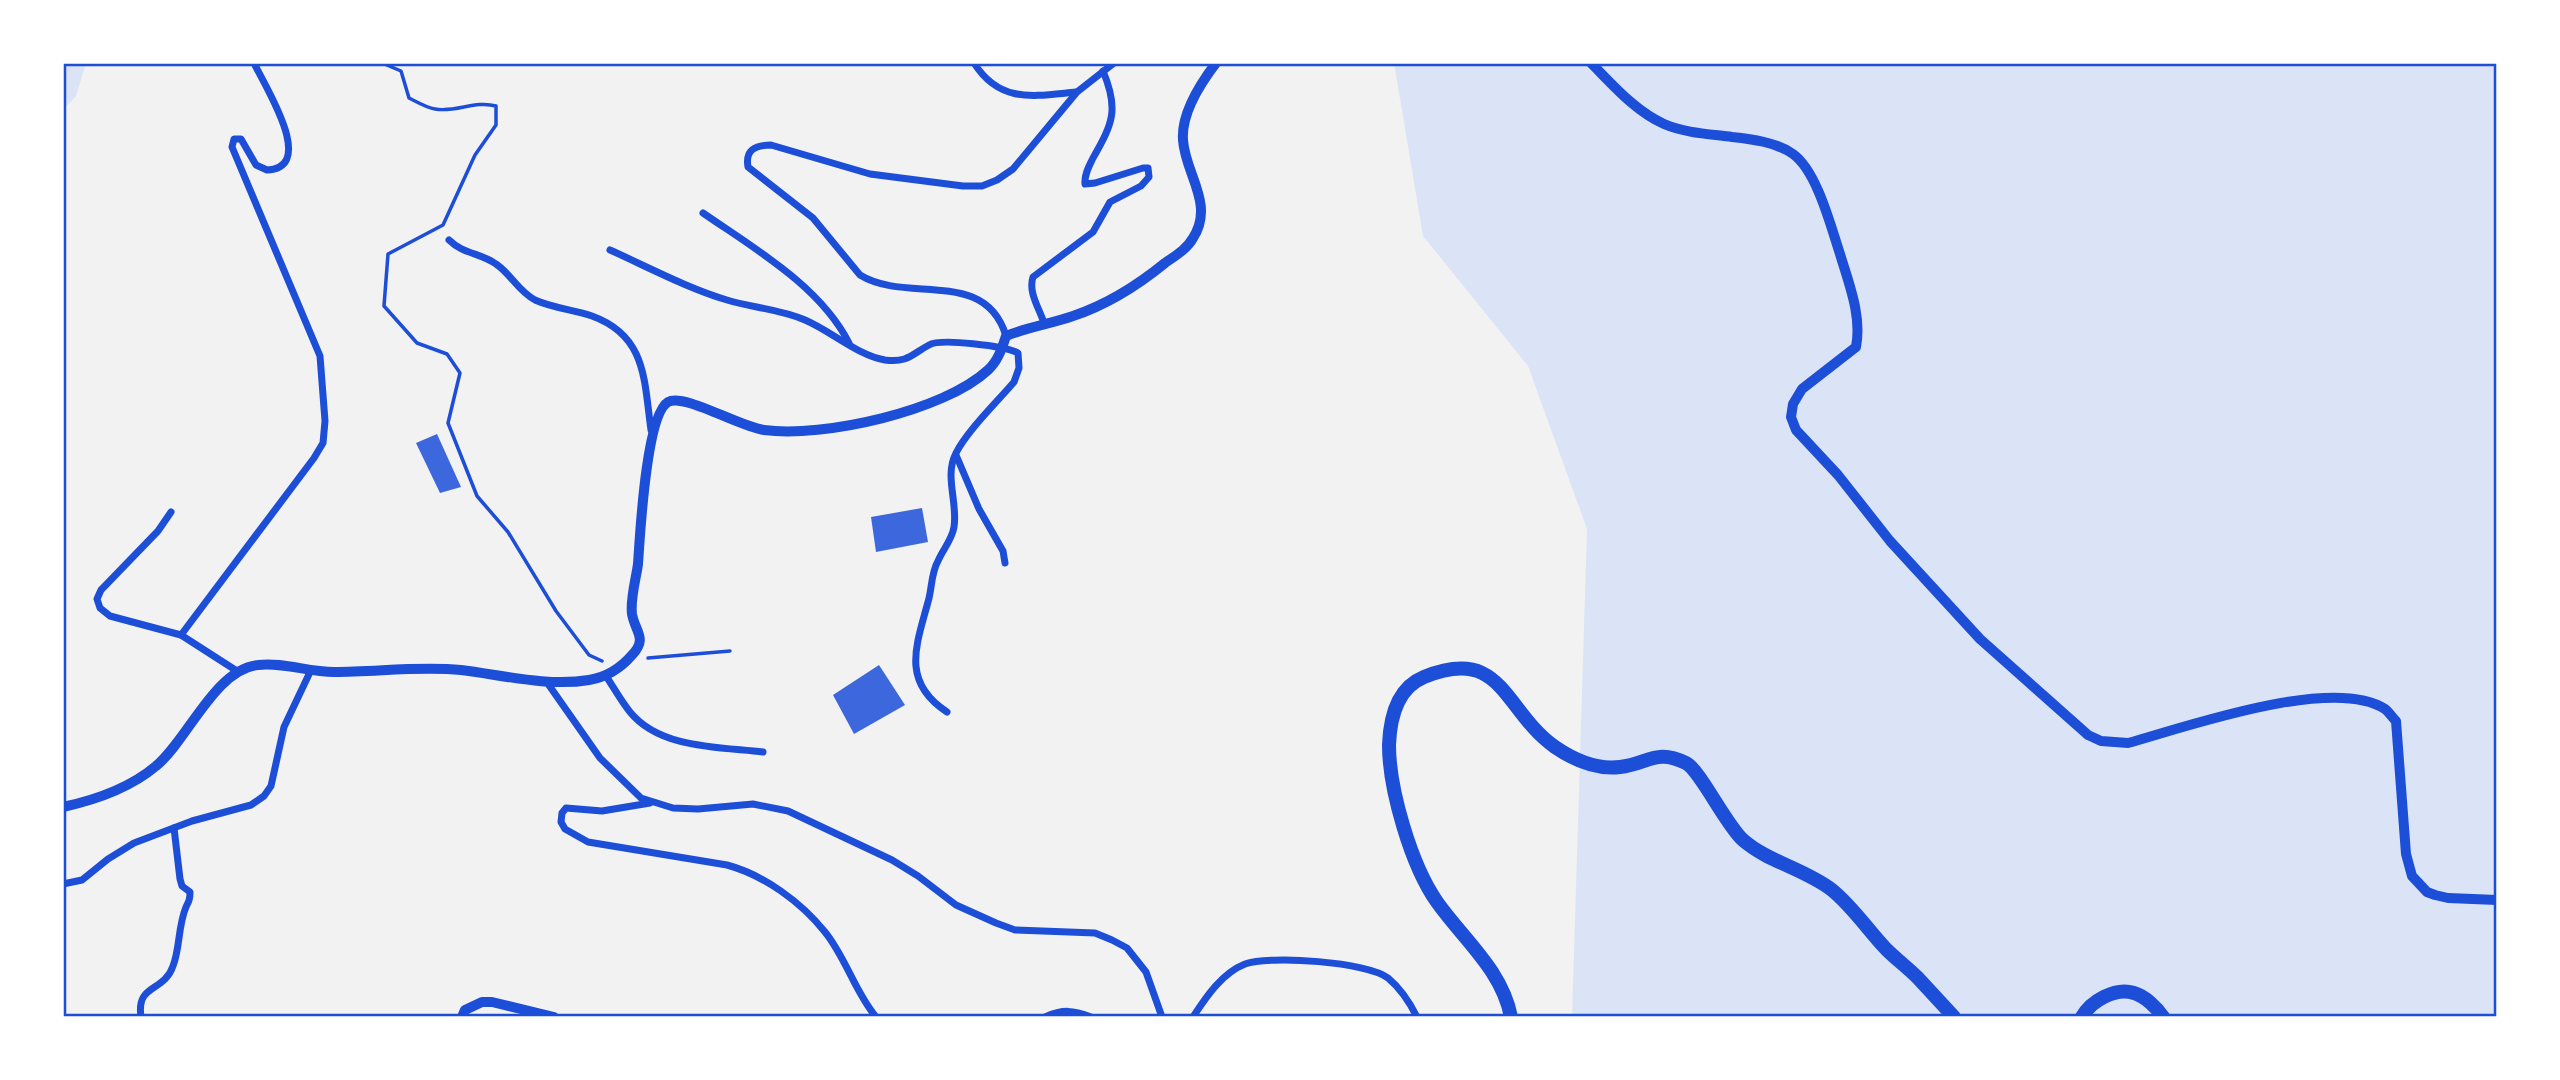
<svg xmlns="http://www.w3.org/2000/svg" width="2560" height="1080" font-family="Quicksand,sans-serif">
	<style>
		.green { fill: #dbe4f7 }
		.building { fill: #3d67dc }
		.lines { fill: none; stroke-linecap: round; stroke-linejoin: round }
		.path { stroke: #1d4ed8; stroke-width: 3.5 }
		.minor { stroke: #1d4ed8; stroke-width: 7 }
		.tertiary { stroke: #1d4ed8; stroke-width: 10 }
		.trunk { stroke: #1d4ed8; stroke-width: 14 }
		.neatline { fill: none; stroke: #1d4ed8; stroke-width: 2.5 }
	</style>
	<rect width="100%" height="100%" fill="#f2f2f2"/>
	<!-- green -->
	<g class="green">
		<polygon points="63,63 86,63 76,96 63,110"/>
		<polygon points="1394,63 2497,63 2497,1017 1572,1017 1587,529 1528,366 1423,236"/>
	</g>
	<!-- building -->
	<g class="building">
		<polygon points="437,434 461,487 440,493 416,443"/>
		<polygon points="922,508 928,542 876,552 871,517"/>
		<polygon points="879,665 905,705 854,734 833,695"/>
	</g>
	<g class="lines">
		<!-- path -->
		<g class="path">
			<path d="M382 63 401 71 409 98C417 102 427 108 435 109 456 113 475 100 496 106V125L475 155 443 225 388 254 384 306 417 343 447 354 460 373 448 423 477 496 508 532 556 611 589 655 602 661"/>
			<polyline points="648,658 730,651"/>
		</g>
		<!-- minor -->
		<g class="minor">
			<path d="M974 63C1000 104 1034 96 1076 92"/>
			<path d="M703 213C755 249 820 286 849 343"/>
			<path d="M449 240C463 254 481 253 496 264 511 274 518 291 535 300 553 308 574 310 592 316 647 336 644 381 651 430"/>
			<path d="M610 250C648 267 687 288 727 300 753 308 780 309 805 320 831 331 857 355 885 360 908 363 912 354 929 345 941 338 1005 346 1018 353L1019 368 1014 382C997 402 968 430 956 453 944 476 958 502 954 527 952 540 943 549 938 561 931 573 932 589 928 602 916 646 901 682 947 712"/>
			<path d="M1044 323C1039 308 1028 292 1033 277L1093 232 1110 202 1141 186 1149 177 1148 168H1143L1095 183 1085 184C1084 175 1089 166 1093 158 1113 123 1119 109 1103 71"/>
			<path d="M1006 336C985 267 907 304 860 275L813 218 748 167C745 150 755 145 771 145L870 174 963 186H982L997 180 1013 169 1077 92 1114 63"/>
			<polyline points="956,455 979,509 1003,551 1005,563"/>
			<polyline points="171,512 158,531 101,590 97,599 100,608 110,616 181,635 237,671"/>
			<path d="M181 635 314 458 323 443 325 421 320 356 232 147 234 139H241L256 165 267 170C318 168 264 85 254 63"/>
			<path d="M606 676C614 688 621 701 630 712 660 749 720 747 763 752"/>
			<polyline points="546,681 600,758 641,798 673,808 698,809 753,804 788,811 892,860 918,876 956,905 996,923 1015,930 1095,933 1112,940 1127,948 1146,972 1162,1017"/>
			<path d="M650 803 602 811 566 808 562 813 561 822 565 829 588 842 727 865C764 875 801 902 825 932 846 958 855 992 876 1017"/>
			<polyline points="63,884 82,880 108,859 134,843 192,821 251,805 264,796 271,786 284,727 311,670"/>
			<path d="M141 1017C136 983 164 993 173 966 180 948 178 926 186 907 189 901 190 899 190 892L182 886 180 879 174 828"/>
			<path d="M1045 1017C1063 1009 1073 1010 1091 1017"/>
			<path d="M1193 1017C1206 997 1222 973 1245 964 1270 955 1368 962 1388 978 1400 988 1410 1003 1417 1017"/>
		</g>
		<!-- tertiary -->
		<g class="tertiary">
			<path d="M1591 63C1613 85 1635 111 1664 124 1685 133 1709 134 1732 137 1751 139 1776 142 1793 154 1817 171 1831 227 1840 254 1849 284 1862 316 1856 347L1802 389 1793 404 1791 417 1796 430 1838 475 1890 541 1980 639 2088 735 2101 741 2128 743C2186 727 2333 675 2385 709 2389 712 2392 717 2396 721L2406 854 2412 876 2427 892 2435 895 2448 898 2497 900"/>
			<path d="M63 807C95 800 130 788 156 766 187 741 215 669 258 665 283 662 308 672 334 672 377 672 419 666 461 670 502 675 548 687 589 680 607 677 620 669 632 655 648 638 635 632 632 614 630 599 636 579 638 564 640 536 646 415 668 402 684 393 740 427 764 430 823 438 944 411 988 370 998 361 1002 348 1006 336 1028 327 1050 324 1073 316 1106 305 1138 285 1165 263 1175 256 1187 249 1193 238 1215 204 1185 174 1183 140 1181 113 1200 84 1216 63"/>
			<polyline points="462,1017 465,1010 482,1002 492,1002 554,1017"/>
		</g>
		<!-- trunk -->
		<g class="trunk">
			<path d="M1511 1017C1502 970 1464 940 1437 902 1411 865 1389 789 1389 745 1390 718 1397 688 1424 677 1503 645 1503 710 1555 747 1574 760 1596 770 1620 767 1648 764 1656 748 1686 763 1700 770 1726 825 1743 840 1768 862 1805 869 1832 890 1852 906 1868 930 1886 949 1896 959 1908 968 1918 978 1930 991 1942 1004 1954 1017"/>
			<path d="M2082 1017C2091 1001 2115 987 2134 993 2145 996 2157 1008 2163 1017"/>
		</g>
	</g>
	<!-- border -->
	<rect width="2560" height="1080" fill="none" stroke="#ffffff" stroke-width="130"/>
	<rect x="65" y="65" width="2430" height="950" class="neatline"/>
</svg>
